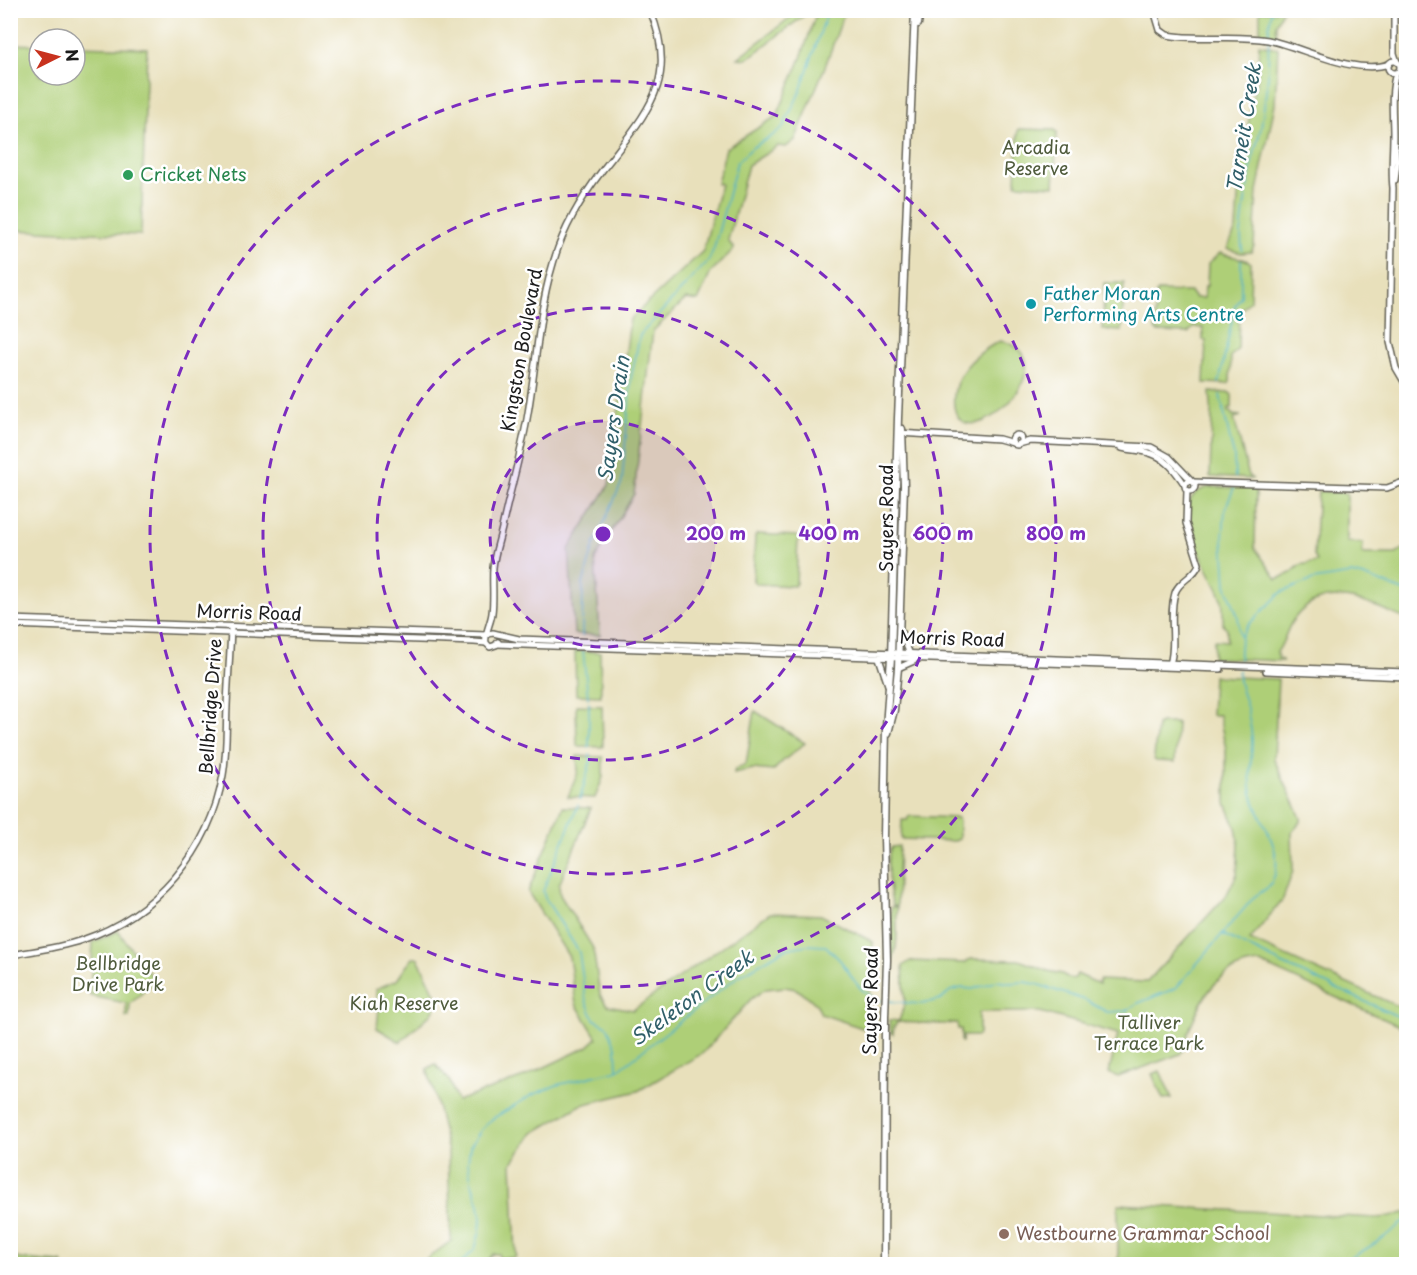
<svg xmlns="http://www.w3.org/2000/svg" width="1417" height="1275" font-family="'Playpen Sans',sans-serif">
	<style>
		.green { fill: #aecf77; stroke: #65764a; stroke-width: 1.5 }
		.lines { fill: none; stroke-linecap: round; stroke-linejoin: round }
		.stream { stroke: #49b1c8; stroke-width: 1.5 }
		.minor-casing { stroke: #636154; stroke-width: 8 }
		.major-casing { stroke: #636154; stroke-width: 9 }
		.minor { stroke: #fff; stroke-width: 5 }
		.major { stroke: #fff; stroke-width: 6 }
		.ring { fill: none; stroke: #7b2cbf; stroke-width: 3; stroke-dasharray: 10 8 }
		.leisure-dot { fill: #2e9e5b; stroke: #fff; stroke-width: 2 }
		.culture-dot { fill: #0f9aa8; stroke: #fff; stroke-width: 2 }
		.education-dot { fill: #8d6e63; stroke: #fff; stroke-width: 2 }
		.labels { text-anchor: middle; stroke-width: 5; stroke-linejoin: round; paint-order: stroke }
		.park-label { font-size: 18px; fill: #4f5b3c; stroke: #fff }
		.leisure-label { font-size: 18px; fill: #27864d; stroke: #fff; text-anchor: start }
		.culture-label { font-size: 18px; fill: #0d838f; stroke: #fff; text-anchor: start }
		.street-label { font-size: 18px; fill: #1c1c1c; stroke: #fff }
		.education-label { font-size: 18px; fill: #785e54; stroke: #fff; text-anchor: start }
		.water-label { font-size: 20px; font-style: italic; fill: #305f69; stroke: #fff }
		.centre { fill: #7b2cbf; stroke: #fff; stroke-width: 3 }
		.ring-label { font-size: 18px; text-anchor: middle; font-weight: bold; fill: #7b2cbf; stroke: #fff; stroke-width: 5; stroke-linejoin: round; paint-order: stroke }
	</style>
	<rect width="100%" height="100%" fill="#fff"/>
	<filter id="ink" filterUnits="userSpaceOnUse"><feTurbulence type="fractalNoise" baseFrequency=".0167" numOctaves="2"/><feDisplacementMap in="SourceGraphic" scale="12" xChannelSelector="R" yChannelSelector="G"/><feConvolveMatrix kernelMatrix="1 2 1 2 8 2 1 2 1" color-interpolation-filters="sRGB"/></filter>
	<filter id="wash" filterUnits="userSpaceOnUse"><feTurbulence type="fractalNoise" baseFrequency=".008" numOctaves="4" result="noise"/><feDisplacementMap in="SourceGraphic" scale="24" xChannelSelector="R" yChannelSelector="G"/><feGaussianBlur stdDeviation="1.35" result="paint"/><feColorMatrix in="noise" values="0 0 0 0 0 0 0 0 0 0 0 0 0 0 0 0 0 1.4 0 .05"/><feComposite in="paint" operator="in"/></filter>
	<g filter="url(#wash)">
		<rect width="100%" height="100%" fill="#e8e0bb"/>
		<!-- green -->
		<g class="green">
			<polygon points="800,10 810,11 747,59 738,58"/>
			<polygon points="817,11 845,11 826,64 795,140 786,147 778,146 748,165 728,240 734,249 711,272 698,301 686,299 653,331 634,494 595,559 600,635 574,634 569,549 609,485 630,319 703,251 721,184 717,183 726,148 777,116 801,58"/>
			<polygon points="1260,11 1282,11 1276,24 1276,37 1260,34"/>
			<polygon points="11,44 39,45 39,75 75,75 75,46 147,48 141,235 11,230"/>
			<polygon points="1259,44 1278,48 1275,104 1257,191 1254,246 1251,252 1241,253 1227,249 1236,229 1239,182 1254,88 1257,85"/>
			<polygon points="1019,129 1055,130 1057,132 1054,186 1016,184 1018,131"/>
			<path d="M1220 253C1229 257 1244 257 1251 263L1250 301 1239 312 1238 349 1231 356 1230 382 1228 384 1204 383 1206 341 1203 340V328L1194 327 1188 333 1157 332 1155 330 1156 293 1158 291 1190 292 1195 298H1204L1205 286H1207L1208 264Z"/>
			<polygon points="1104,283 1124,283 1122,331 1103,330"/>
			<path d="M1000 341C1055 351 1012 415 978 423 950 429 950 395 959 378 968 361 984 349 1000 341Z"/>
			<polygon points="1210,392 1230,393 1232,395 1232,408 1229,408 1229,412 1232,412 1232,415 1241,416 1234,418 1249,477 1253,479 1210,477 1212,415"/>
			<path d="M1210 487 1254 488 1256 490 1255 548 1277 579 1291 573 1300 565 1317 562 1314 555 1318 491 1347 493V542L1363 543 1362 554H1396L1406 548V619C1370 605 1325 578 1294 619 1286 629 1285 642 1277 652L1278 658 1283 661 1213 658 1214 640 1227 641V628L1223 625C1223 615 1224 606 1221 597 1213 573 1158 497 1210 487Z"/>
			<polygon points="757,534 796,536 798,537 796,584 794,586 756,584 753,581 755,536"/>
			<polygon points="575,651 600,652 601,696 576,695"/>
			<path d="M1213 676 1278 679 1274 759 1301 818V822L1292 832 1293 871 1283 899 1250 940 1406 1010V1029L1260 963C1220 966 1203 994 1190 1028 1186 1038 1187 1046 1180 1054L1118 1077 1109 1073 1118 1034 1040 1012H980L979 1013V1034L977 1036H963L962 1042H961V1029H958L957 1023 941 1024 898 1022 894 1026 893 1034 891 1033 889 1020 899 1021 905 1003 903 966 910 961 965 963 970 959 1019 960 1048 971 1062 974 1070 979 1075 978 1077 974 1099 984V980L1147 982 1226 896 1237 874 1239 844 1236 828 1226 803V749L1219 715H1211Z"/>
			<polygon points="576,705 602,706 603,747 577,746"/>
			<polygon points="755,711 805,743 783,761 773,771 753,769 734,773 735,769 746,764"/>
			<polygon points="1161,723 1177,723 1175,762 1156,761 1154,759 1157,725"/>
			<polygon points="577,756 603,757 603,777 595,798 568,797 578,772"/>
			<polygon points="563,807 591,808 559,885 560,895 593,948 600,995 607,1005 633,1010 770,913 821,915 873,942 868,1030 821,1014 817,1005 807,996 796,989 785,987 766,989 751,999 703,1053 638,1091 581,1105 533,1133 512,1163 516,1256 514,1258 499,1258 499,1254 493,1254 485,1264 420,1264 451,1241 448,1152 434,1092 427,1069 435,1064 449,1080 457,1101 524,1077 587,1047 597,1038 576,1004 569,957 528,892"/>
			<polygon points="909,816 958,818 959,822 959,839 955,841 901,839 902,820 907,820"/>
			<path d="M899 846 897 906H893C890 896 884 856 892 847Z"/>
			<path d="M891 907H897C896 924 899 943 893 959L891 958Z"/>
			<polygon points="118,931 155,981 130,1004 129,1017 126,1017 126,1003 90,996 93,942"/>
			<polygon points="412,958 418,958 439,1002 431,1014 400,1042 377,1028 379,1008 376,989 397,980"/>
			<polygon points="1160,1071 1172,1098 1163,1099 1152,1074"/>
			<polygon points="1118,1204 1375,1218 1391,1217 1406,1212 1406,1264 1118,1264"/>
			<polygon points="10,1255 20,1259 62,1262 63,1264 11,1264"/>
		</g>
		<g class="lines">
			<!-- stream -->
			<g class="stream">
				<polyline points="1242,250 1241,234 1244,208 1252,161 1261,128 1268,77 1269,25 1272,10"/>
				<polyline points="1219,383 1235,306 1241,296 1241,260"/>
				<polyline points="1220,395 1234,457 1235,478"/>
				<polyline points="1234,488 1225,509 1223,538 1226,585 1238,616 1240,636"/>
				<polyline points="582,636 583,584 594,545 622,482 631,378 640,335 709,260 714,248 737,162 753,147 772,136 783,127 800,92 828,10"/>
				<polyline points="583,651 588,698"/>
				<polyline points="1239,664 1241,637 1249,624 1282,592 1313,580 1351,574 1369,578 1406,592"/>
				<polyline points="589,703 589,748"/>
				<polyline points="580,799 591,760 590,755"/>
				<polyline points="578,805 543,891 545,898 579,952 586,1001 594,1019 607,1026 616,1047 617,1069"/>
				<polyline points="1222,934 1282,964 1406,1020"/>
				<path d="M887 1001 921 1004 942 999 950 991 962 988 973 989 997 981 1010 983 1025 982 1036 984 1085 1000 1107 1012 1126 1011 1136 1004 1176 988 1255 896C1260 893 1267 889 1270 885 1290 854 1258 822 1252 793 1248 776 1252 758 1252 741 1252 732 1250 723 1248 714 1246 698 1236 684 1239 669"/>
				<path d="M460 1264 475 1249 480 1231 481 1219 479 1205 471 1181 468 1162 470 1147 481 1130 492 1119 532 1095 557 1085 618 1070 737 977 785 949 806 945 826 946C831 952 838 957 843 964 856 982 859 993 882 1001"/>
				<polyline points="1341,1264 1379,1241 1406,1220"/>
			</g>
		</g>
	</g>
	<g filter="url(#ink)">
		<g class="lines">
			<!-- minor casing -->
			<g class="minor-casing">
				<g id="minor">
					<path d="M1154 10 1160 30 1167 35C1199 41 1236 34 1268 40 1303 47 1354 76 1389 64"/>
					<polyline points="1394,10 1394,53 1397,62"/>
					<circle cx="1394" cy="67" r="6"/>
					<path d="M1396 73C1390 92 1393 115 1393 135 1393 153 1391 170 1393 188L1390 342 1396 368 1406 385"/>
					<polyline points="1395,180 1397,164 1395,145"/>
					<polyline points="898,433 999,439 1013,443"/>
					<circle cx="1017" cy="440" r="5"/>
					<polyline points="1019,444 1030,441 1151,447 1169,457 1192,481"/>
					<path d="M1122 448C1130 450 1138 450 1146 452 1165 456 1175 470 1185 485"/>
					<circle cx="1190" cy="486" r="5"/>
					<polyline points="1193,482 1387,488 1406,481"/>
					<polyline points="10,619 487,635"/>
					<polyline points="10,625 474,642 486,643 490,647 496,645 498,642"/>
					<polyline points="901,632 909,652"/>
					<polyline points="488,634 493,633 519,639 1406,672"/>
					<path d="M486 643C484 634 491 623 492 613 494 598 492 583 493 568 494 555 499 541 502 528 510 490 522 451 528 413 538 354 538 305 558 248 570 215 590 185 612 158 651 107 678 77 650 10"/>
					<polyline points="497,644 1221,669"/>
					<polyline points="879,658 888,685"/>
					<path d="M1170 664C1177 642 1168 616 1175 593 1179 580 1195 577 1199 564L1186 523 1187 490"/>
					<polyline points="898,668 914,661"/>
					<polyline points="1266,671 1406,677"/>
					<path d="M10 955C34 951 59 948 82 940 156 915 210 852 223 775 227 752 226 729 227 706 228 680 230 654 231 629"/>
				</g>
			</g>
			<!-- major casing -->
			<g class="major-casing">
				<g id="major">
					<polyline points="918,24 920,10"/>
					<polyline points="888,733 894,710 898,668 904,486 902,429"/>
					<polyline points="884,1264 885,1017 887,960 884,837 886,727 891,658 898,418 915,10"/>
				</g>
			</g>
			<!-- minor -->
			<use href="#minor" class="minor"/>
			<!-- major -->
			<use href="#major" class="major"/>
		</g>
	</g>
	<!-- distance rings -->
	<circle cx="603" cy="534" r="113" fill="#7b2cbf" fill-opacity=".12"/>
	<g class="ring">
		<circle cx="603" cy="534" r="113"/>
		<circle cx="603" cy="534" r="226"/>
		<circle cx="603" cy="534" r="340"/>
		<circle cx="603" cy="534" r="453"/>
	</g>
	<!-- markers -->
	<circle class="leisure-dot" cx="128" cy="175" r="6"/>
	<circle class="culture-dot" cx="1031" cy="304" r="6"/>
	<circle class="education-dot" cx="1004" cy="1234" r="6"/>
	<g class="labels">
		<!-- park labels -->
		<g class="park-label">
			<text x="1036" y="154">Arcadia<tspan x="1036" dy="21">Reserve</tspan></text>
			<text x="118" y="970">Bellbridge<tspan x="118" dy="21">Drive Park</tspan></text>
			<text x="404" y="1010">Kiah Reserve</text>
			<text x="1149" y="1029">Talliver<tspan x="1149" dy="21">Terrace Park</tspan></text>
		</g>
		<!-- leisure labels -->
		<g class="leisure-label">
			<text x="140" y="181">Cricket Nets</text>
		</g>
		<!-- culture labels -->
		<g class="culture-label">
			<text x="1043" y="300">Father Moran<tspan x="1043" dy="21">Performing Arts Centre</tspan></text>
		</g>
		<!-- street labels -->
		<g class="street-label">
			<text transform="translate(522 350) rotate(-80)" y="6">Kingston Boulevard</text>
			<text transform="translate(887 518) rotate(-90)" y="6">Sayers Road</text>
			<text transform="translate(249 613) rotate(2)" y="6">Morris Road</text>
			<text transform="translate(952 639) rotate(2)" y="6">Morris Road</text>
			<text transform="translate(211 707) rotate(-86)" y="6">Bellbridge Drive</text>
			<text transform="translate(871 1001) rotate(-89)" y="6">Sayers Road</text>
		</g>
		<!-- education labels -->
		<g class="education-label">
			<text x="1016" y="1240">Westbourne Grammar School</text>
		</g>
		<!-- water labels -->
		<g class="water-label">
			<text transform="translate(1244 128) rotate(-81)" y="7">Tarneit Creek</text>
			<text transform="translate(614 419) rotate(-82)" y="7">Sayers Drain</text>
			<text transform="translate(692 998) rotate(-36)" y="7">Skeleton Creek</text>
		</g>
	</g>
	<circle cx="603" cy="534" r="9" class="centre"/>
	<g class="ring-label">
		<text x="716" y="540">200 m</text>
		<text x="829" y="540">400 m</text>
		<text x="943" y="540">600 m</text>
		<text x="1056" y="540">800 m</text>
	</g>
	<!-- margin -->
	<rect width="1417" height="1275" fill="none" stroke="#fff" stroke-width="36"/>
	<!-- north arrow -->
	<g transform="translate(57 57) rotate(84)"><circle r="28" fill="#ffffff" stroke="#a4a4a4" stroke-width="1.5"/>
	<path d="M0-4.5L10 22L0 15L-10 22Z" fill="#c8321e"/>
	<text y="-9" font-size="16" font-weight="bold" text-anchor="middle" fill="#1c1c1c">N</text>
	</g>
</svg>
